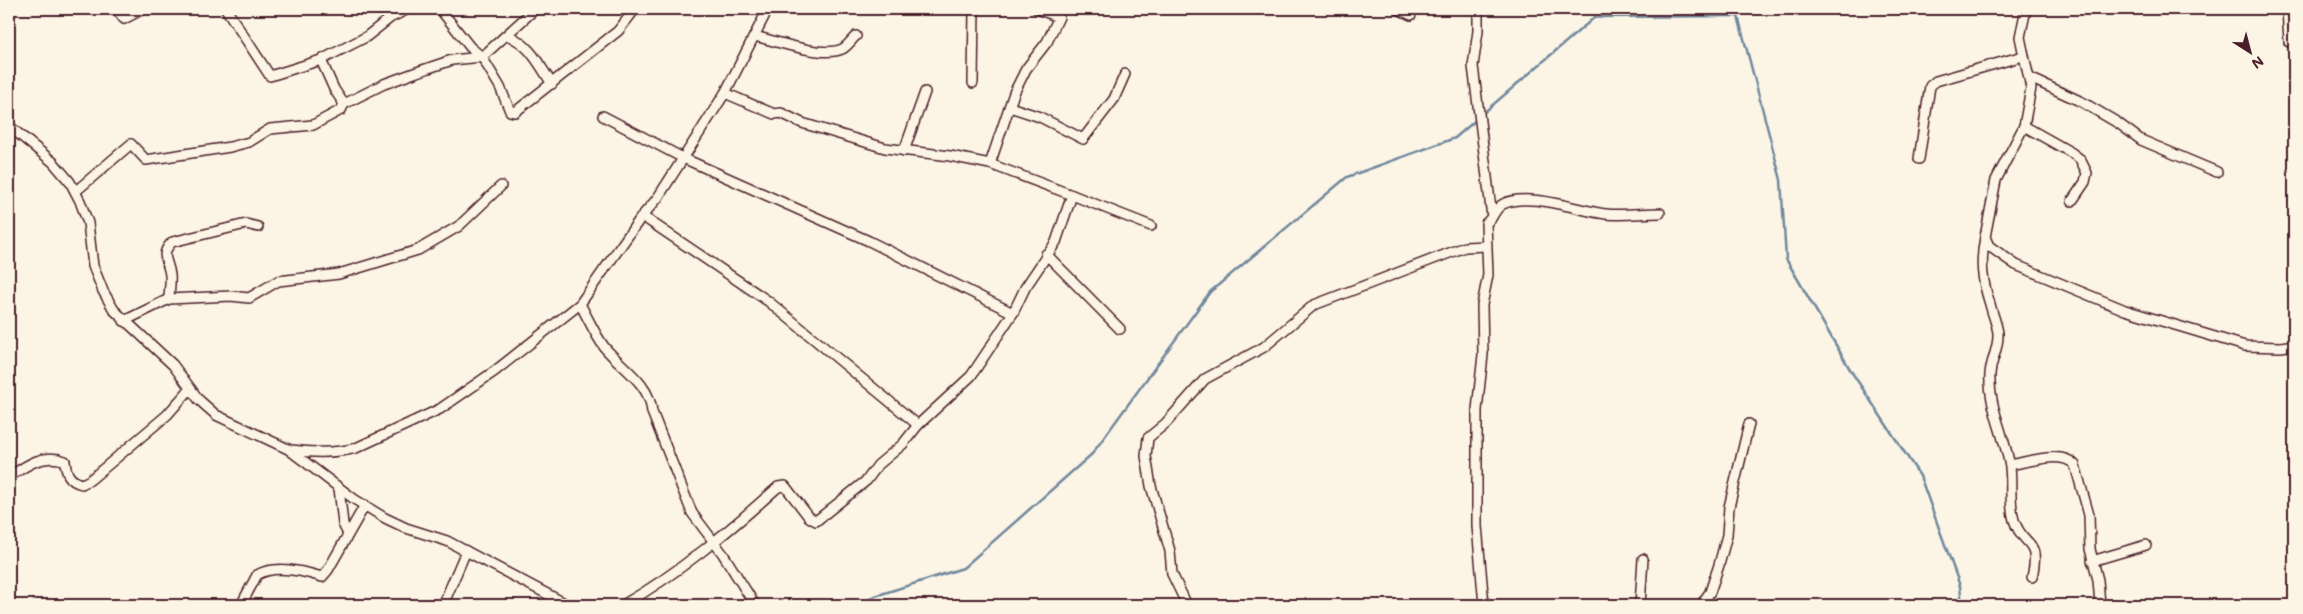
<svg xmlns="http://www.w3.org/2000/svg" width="2303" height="614" font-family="Mali,sans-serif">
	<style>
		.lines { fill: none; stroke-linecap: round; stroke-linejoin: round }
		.stream { stroke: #70889e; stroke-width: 2.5 }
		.minor-casing { stroke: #4a1f2b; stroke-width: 12 }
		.minor { stroke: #fcf5e5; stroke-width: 9 }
	</style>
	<rect width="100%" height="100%" fill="#fcf5e5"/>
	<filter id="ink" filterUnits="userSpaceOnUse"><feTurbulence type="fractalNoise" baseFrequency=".02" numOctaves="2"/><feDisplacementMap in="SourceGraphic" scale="10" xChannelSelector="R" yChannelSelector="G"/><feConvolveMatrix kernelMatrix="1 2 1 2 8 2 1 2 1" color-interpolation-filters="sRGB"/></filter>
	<g filter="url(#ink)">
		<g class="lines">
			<!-- stream -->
			<g class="stream">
				<polyline points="1743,9 1738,16 1781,180 1786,259 1851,371 1920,476 1960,586 1962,605"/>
				<polyline points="1481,115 1595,17 1738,16"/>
				<polyline points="861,605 872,597 963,568 1092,454 1210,292 1347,177 1455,138 1477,119"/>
			</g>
			<!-- minor casing -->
			<g class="minor-casing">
				<g id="minor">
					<polyline points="116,9 124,19 143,9"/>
					<polyline points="226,9 270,76 321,60"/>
					<polyline points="440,9 470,47 482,57 500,87 510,111 515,112 618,31 632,13 631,9"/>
					<polyline points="1398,9 1411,15"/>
					<polyline points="1478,9 1478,31 1473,66 1492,217"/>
					<polyline points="2026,9 2020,37 2031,88 2024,126 1996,180 1985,237 1989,246 2016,265 2125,310 2245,346 2281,347 2294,345"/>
					<polyline points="2287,9 2289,42"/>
					<path d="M507 35C531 45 538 63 552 84"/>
					<path d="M755 36C774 41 824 58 842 49 847 47 852 39 856 36"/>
					<polyline points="2030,78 2082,102 2118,123 2141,140 2217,172"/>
					<polyline points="973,83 974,9"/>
					<polyline points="344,104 384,84 417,72 452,60 482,57 535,9"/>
					<polyline points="1010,107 1040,117 1083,139 1114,99 1125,74"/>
					<polyline points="603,116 683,158 869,241 1013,313"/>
					<polyline points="9,126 53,162 70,182 80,201 88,223 93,266 103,291 114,310 173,365 199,400 216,415 288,449 354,499 385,518 406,528 447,541 568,605"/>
					<polyline points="2024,126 2072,153 2080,159 2087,173 2085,182 2072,201"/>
					<polyline points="904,151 925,92"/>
					<polyline points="1919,159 1930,86 1936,81 2023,56"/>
					<polyline points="990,164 1014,93 1026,69 1047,42 1059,17 1037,9"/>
					<polyline points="76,191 131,144 146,160 230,147 249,142 270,129 313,125 341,110 344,104 334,89 321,60 366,37 390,18 408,9"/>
					<polyline points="1072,195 1151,226"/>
					<polyline points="642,216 768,301 918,425 971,376 1013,313 1025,288 1056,242 1072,195 990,164 950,156 885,148 802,123 781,113 774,114 725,93"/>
					<path d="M1985 237C1980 263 1982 280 1990 304 1992 313 1997 324 1998 333 1999 348 1991 360 1990 374 1988 406 2005 436 2010 467 2012 484 2009 503 2014 520 2023 549 2041 536 2032 577"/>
					<polyline points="1046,254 1120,329"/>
					<path d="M169 299C169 291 171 282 170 275 168 258 159 256 172 242L246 224 258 227"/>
					<path d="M580 304C588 318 595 335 605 348 622 368 650 383 652 412L692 513 723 554 755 605"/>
					<polyline points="124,321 169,299 231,296 249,298 278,281 339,274 418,250 459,226 501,186"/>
					<path d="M291 450C313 453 334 454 356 448L440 409 495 371 580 304 642 216 657 199 725 93 768 9"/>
					<path d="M2010 465C2028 462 2061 450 2075 465L2089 515 2090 549 2098 580 2100 605"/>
					<path d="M9 477C25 466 44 452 65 461 66 473 69 481 82 484L90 480 167 415 190 389"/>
					<polyline points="339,488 343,524 348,534"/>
					<polyline points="2092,561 2146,545"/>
					<path d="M241 605 257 575C275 564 303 571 322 577L328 570 365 505"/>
					<polyline points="443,605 466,551"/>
					<path d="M623 605C679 573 730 530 778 487L785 486 809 517 816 521 867 480 878 465 903 444 918 425"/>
					<polyline points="1187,605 1172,574 1170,551 1151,486 1146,456 1148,438 1166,423 1205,379 1264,347 1314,305 1465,247 1486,246"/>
					<path d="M1484 605 1477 526V410L1483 355 1482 305 1488 275 1486 223C1494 217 1495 208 1503 204 1527 191 1580 211 1606 214 1623 216 1642 213 1660 213"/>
					<polyline points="1640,605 1643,559"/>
					<polyline points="1701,605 1710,592 1719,565 1727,535 1729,507 1749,424"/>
				</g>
			</g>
			<!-- minor -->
			<use href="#minor" class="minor"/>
		</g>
	</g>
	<!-- margin -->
	<rect width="2303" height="614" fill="none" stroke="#fcf5e5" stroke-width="30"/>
	<rect x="15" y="15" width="2273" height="584" fill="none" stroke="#4a1f2b" stroke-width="2" filter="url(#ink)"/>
	<!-- north arrow -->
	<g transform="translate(2250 52) rotate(144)" stroke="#fcf5e5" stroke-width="4" paint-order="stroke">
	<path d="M0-4L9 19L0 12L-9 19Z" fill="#4a1f2b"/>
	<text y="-8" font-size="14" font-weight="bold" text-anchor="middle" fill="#4a1f2b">N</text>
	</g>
</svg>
